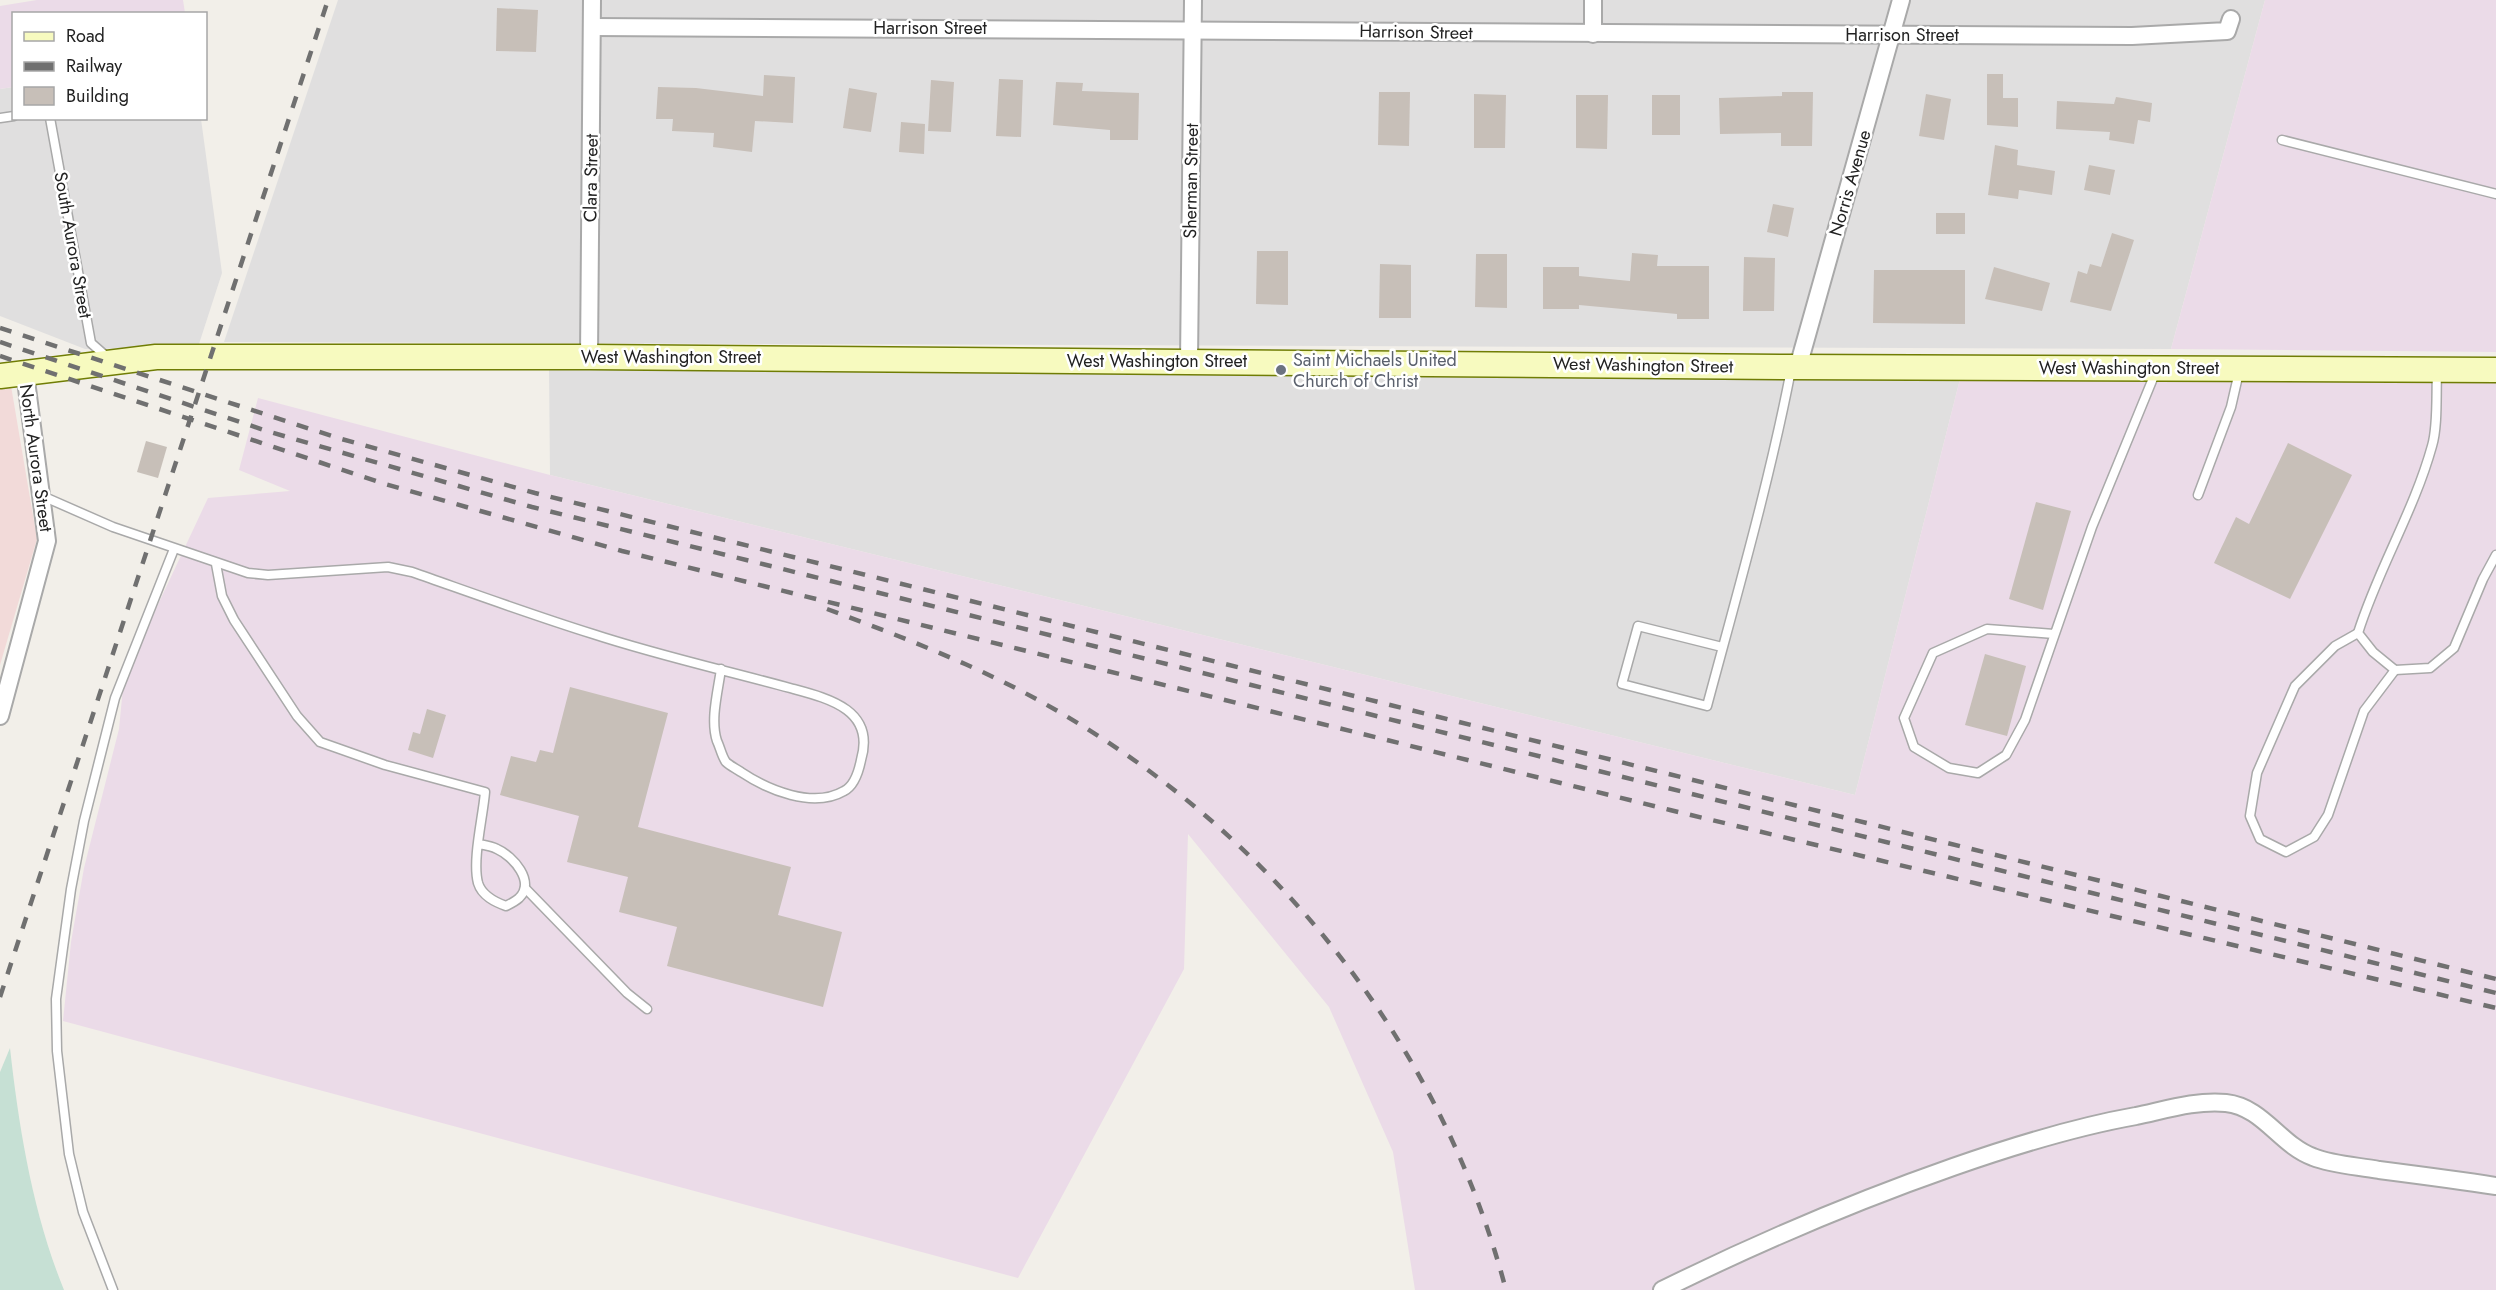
<svg xmlns="http://www.w3.org/2000/svg" width="2496" height="1290" font-family="Jost,sans-serif">
	<style>
		.residential { fill: #e0dfdf }
		.commercial { fill: #f2dad9 }
		.industrial { fill: #ebdbe8 }
		.wetland { fill: #c6e0d4 }
		.building { fill: #c7bfb8 }
		.lines { fill: none; stroke-linecap: round; stroke-linejoin: round }
		.service-casing { stroke: #a9a9a9; stroke-width: 11 }
		.minor-casing { stroke: #a9a9a9; stroke-width: 20 }
		.secondary-casing { stroke: #707d05; stroke-width: 27 }
		.service { stroke: #fff; stroke-width: 8 }
		.minor { stroke: #fff; stroke-width: 16 }
		.secondary { stroke: #f7fabf; stroke-width: 24 }
		.rail { stroke: #707070; stroke-width: 4.5; stroke-dasharray: 12 12; stroke-linecap: butt }
		.worship-dot { fill: #6b7280; stroke: #fff; stroke-width: 2 }
		.labels { text-anchor: middle; stroke-width: 5; stroke-linejoin: round; paint-order: stroke }
		.street-label { font-size: 18px; fill: #222; stroke: #fff }
		.worship-label { font-size: 18px; fill: #5b616d; stroke: #fff; text-anchor: start }
	</style>
	<rect width="100%" height="100%" fill="#f2efe9"/>
	<!-- residential -->
	<g class="residential">
		<polygon points="338,0 2265,0 2171,349 224,342"/>
		<polygon points="13,87 14,118 201,119 222,273 198,347 85,349 0,316 0,89"/>
		<polygon points="549,366 1961,375 1855,795 550,475"/>
	</g>
	<!-- commercial -->
	<polygon class="commercial" points="10,380 37,539 0,665 0,382"/>
	<!-- industrial -->
	<g class="industrial">
		<polygon points="37,0 183,0 185,13 14,14 13,87 0,89 0,6"/>
		<polygon points="2265,0 2496,0 2496,352 2171,349"/>
		<polygon points="1961,375 2496,383 2496,1290 1415,1290 1393,1152 1329,1007 1188,834 1184,969 1018,1278 63,1021 71,942 84,868 119,729 124,677 208,498 290,491 239,470 258,398 550,475 1855,795"/>
	</g>
	<!-- wetland -->
	<path class="wetland" d="M10 1048C19 1129 33 1214 64 1290H0V1072Z"/>
	<!-- building -->
	<g class="building">
		<polygon points="497,8 538,10 536,52 496,51"/>
		<polygon points="1987,74 2003,74 2003,98 2018,98 2018,127 1987,125"/>
		<polygon points="764,75 795,77 793,123 755,121 752,152 713,147 714,133 672,131 673,119 656,119 658,87 696,88 763,96"/>
		<polygon points="999,79 1023,80 1021,137 996,136"/>
		<polygon points="931,80 954,82 951,132 928,131"/>
		<polygon points="1056,82 1083,83 1082,91 1139,93 1138,140 1110,140 1110,130 1053,125"/>
		<polygon points="849,88 877,93 871,132 843,128"/>
		<polygon points="1379,92 1410,92 1409,146 1378,145"/>
		<polygon points="1782,92 1813,92 1812,146 1781,146 1781,133 1720,134 1719,98 1782,96"/>
		<polygon points="1474,94 1506,95 1505,148 1474,148"/>
		<polygon points="1926,94 1951,99 1944,140 1919,136"/>
		<polygon points="1576,95 1608,95 1607,149 1576,148"/>
		<rect x="1652" y="95" width="28" height="40"/>
		<polygon points="2116,97 2152,103 2150,122 2138,120 2134,144 2109,140 2110,132 2056,129 2057,101 2114,104"/>
		<polygon points="901,122 925,124 924,154 899,152"/>
		<polygon points="1995,145 2018,150 2017,165 2055,171 2052,195 2019,190 2018,199 1988,195"/>
		<polygon points="2089,165 2115,170 2110,195 2084,190"/>
		<polygon points="1773,204 1794,208 1788,237 1767,232"/>
		<rect x="1936" y="213" width="29" height="21"/>
		<polygon points="2112,233 2134,240 2111,311 2070,302 2078,271 2087,274 2090,264 2101,267"/>
		<polygon points="1257,251 1288,251 1288,305 1256,304"/>
		<polygon points="1632,253 1658,255 1657,266 1709,266 1709,319 1677,319 1677,314 1579,305 1579,309 1543,309 1543,267 1579,267 1579,276 1630,281"/>
		<polygon points="1476,254 1507,254 1507,308 1475,307"/>
		<polygon points="1744,257 1775,258 1774,311 1743,311"/>
		<polygon points="1380,264 1411,265 1411,318 1379,318"/>
		<polygon points="1994,267 2050,283 2042,311 1985,299"/>
		<polygon points="1874,270 1965,270 1965,324 1873,323"/>
		<polygon points="146,441 167,447 158,478 137,472"/>
		<polygon points="2288,443 2352,475 2290,599 2214,563 2236,517 2249,524"/>
		<polygon points="2036,502 2071,511 2043,610 2009,599"/>
		<polygon points="1985,654 2026,666 2007,736 1965,725"/>
		<polygon points="570,687 668,713 638,827 791,867 778,915 842,932 823,1007 667,966 677,927 619,912 628,877 567,862 579,816 500,795 511,756 536,762 540,750 553,753"/>
		<polygon points="427,709 446,715 433,758 408,750 413,732 420,734"/>
	</g>
	<g class="lines">
		<!-- service casing -->
		<g class="service-casing">
			<g id="service">
				<polyline points="0,118 14,116"/>
				<polyline points="50,118 91,343 107,357"/>
				<polyline points="2282,140 2496,194"/>
				<path d="M2437 373C2436 395 2438 426 2432 446 2414 511 2378 569 2358 633L2373 652 2395 670 2430 668 2454 648 2483 579 2496 555"/>
				<path d="M40 495 113 527 248 573 268 575 388 567 412 572C472 593 532 615 593 634 657 655 724 670 790 688 827 698 876 709 861 760 859 770 854 786 844 791 813 809 768 790 741 772 737 769 730 766 726 762 722 757 720 747 717 741 710 720 718 691 721 669"/>
				<polyline points="2198,495 2231,407 2239,372"/>
				<path d="M216 564 222 596 234 620 297 716 320 742 385 765 485 792C483 817 472 860 478 883 482 896 495 902 506 906 510 904 516 901 519 898 536 882 513 856 497 849 492 846 485 845 479 844"/>
				<polyline points="2358,633 2335,646 2295,686 2257,773 2250,816 2260,839 2286,852 2314,837 2328,815 2364,711 2395,670"/>
				<polyline points="2054,634 1987,629 1933,653 1904,718 1914,747 1949,768 1978,773 2006,755 2025,720 2092,527 2156,371"/>
				<path d="M1722 647 1638 626 1622 684 1707 706C1737 594 1769 483 1791 370"/>
				<polyline points="525,888 627,993 647,1009"/>
				<polyline points="113,1290 83,1212 69,1154 57,1051 56,999 71,889 84,821 115,698 174,549"/>
			</g>
		</g>
		<!-- minor casing -->
		<g class="minor-casing">
			<g id="minor">
				<polyline points="1593,0 1593,34"/>
				<polyline points="592,27 2132,36 2227,31 2231,19"/>
				<polyline points="589,357 592,0"/>
				<polyline points="1189,361 1193,0"/>
				<polyline points="1798,367 1901,0"/>
				<polyline points="0,716 47,541 25,373"/>
				<path d="M1662 1290C1757 1243 1853 1202 1953 1167 2013 1146 2074 1127 2136 1116 2165 1110 2196 1100 2226 1103 2263 1107 2280 1145 2313 1157 2333 1165 2358 1166 2379 1170 2418 1175 2457 1180 2496 1186"/>
			</g>
		</g>
		<!-- secondary casing -->
		<g class="secondary-casing">
			<polyline id="secondary" points="0,376 156,357 589,357 1791,367 2496,370"/>
		</g>
		<!-- service -->
		<use href="#service" class="service"/>
		<!-- minor -->
		<use href="#minor" class="minor"/>
		<!-- secondary -->
		<use href="#secondary" class="secondary"/>
		<!-- rail -->
		<g class="rail">
			<polyline points="0,328 338,438 535,493 2496,979"/>
			<polyline points="0,342 270,432 532,507 2496,993"/>
			<polyline points="0,356 385,484 622,551 1670,810 2496,1008"/>
			<path d="M827 609C908 639 991 671 1066 716 1281 843 1442 1048 1506 1290"/>
			<polyline points="0,997 328,0"/>
		</g>
	</g>
	<!-- markers -->
	<circle class="worship-dot" cx="1281" cy="370" r="6"/>
	<g class="labels">
		<!-- street labels -->
		<g class="street-label">
			<text x="930" y="34">Harrison Street</text>
			<text transform="translate(1416 32) rotate(1)" y="6">Harrison Street</text>
			<text x="1902" y="41">Harrison Street</text>
			<text transform="translate(591 178) rotate(-89)" y="6">Clara Street</text>
			<text transform="translate(1191 181) rotate(-89)" y="6">Sherman Street</text>
			<text transform="translate(1850 183) rotate(-74)" y="6">Norris Avenue</text>
			<text transform="translate(73 245) rotate(80)" y="6">South Aurora Street</text>
			<text x="671" y="363">West Washington Street</text>
			<text x="1157" y="367">West Washington Street</text>
			<text transform="translate(1643 365) rotate(1)" y="6">West Washington Street</text>
			<text x="2129" y="374">West Washington Street</text>
			<text transform="translate(36 458) rotate(82)" y="6">North Aurora Street</text>
		</g>
		<!-- worship labels -->
		<g class="worship-label">
			<text x="1293" y="366">Saint Michaels United<tspan x="1293" dy="21">Church of Christ</tspan></text>
		</g>
	</g>
	<!-- legend -->
	<rect x="12" y="12" width="195" height="108" fill="#ffffff" stroke="#a7a7a7" stroke-width="1.5"/>
	<rect x="24" y="32" width="30" height="9" fill="#f7fabf" stroke="#a7a7a7" stroke-width="1.5"/>
	<text x="66" y="42" font-size="18" fill="#222222">Road</text>
	<rect x="24" y="62" width="30" height="9" fill="#707070" stroke="#a7a7a7" stroke-width="1.5"/>
	<text x="66" y="72" font-size="18" fill="#222222">Railway</text>
	<rect x="24" y="87" width="30" height="18" fill="#c7bfb8" stroke="#a7a7a7" stroke-width="1.5"/>
	<text x="66" y="102" font-size="18" fill="#222222">Building</text>
</svg>
